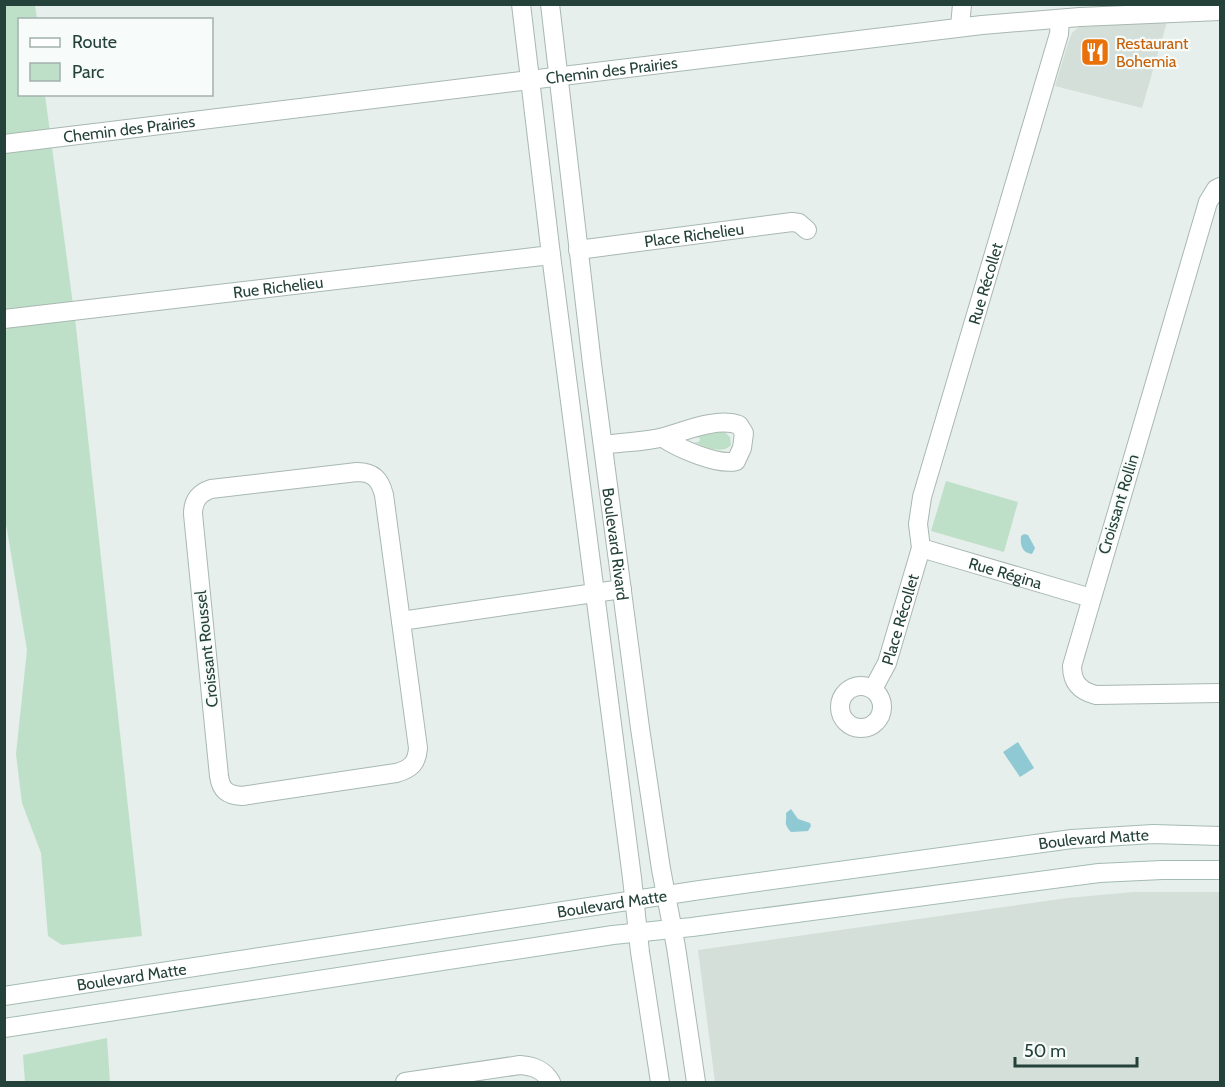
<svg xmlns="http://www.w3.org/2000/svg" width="1225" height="1087" font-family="Cabin,sans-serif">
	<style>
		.built { fill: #d4dfda }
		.green { fill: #bfe0c8 }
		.water { fill: #8ec9d4 }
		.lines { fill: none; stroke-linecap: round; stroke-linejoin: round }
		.minor-casing { stroke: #a8b8b2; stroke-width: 20 }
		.tertiary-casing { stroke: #a8b8b2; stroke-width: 20 }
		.secondary-casing { stroke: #a4bbb3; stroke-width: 20 }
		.minor { stroke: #fff; stroke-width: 18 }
		.tertiary { stroke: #fff; stroke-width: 18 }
		.secondary { stroke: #fff; stroke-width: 18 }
		.labels { text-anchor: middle; stroke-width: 4.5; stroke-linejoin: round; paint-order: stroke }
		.food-label { font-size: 16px; fill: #c56008; stroke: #f7fbf9; text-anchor: start }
		.street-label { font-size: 16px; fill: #24423a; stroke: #f7fbf9 }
	</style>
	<rect width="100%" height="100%" fill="#e6efeb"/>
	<!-- built -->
	<g class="built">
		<polygon points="1167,22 1142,108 1055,86 1068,43 1072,33 1079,27"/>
		<polygon points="1133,892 1220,892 1220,1082 715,1082 698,950 1067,898"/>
	</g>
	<!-- green -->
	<g class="green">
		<polygon points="4,5 35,5 37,19 20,20 20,94 45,95 76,327 142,936 62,945 48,936 41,853 22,803 16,754 27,650 4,512 4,334 7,329 4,239"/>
		<path d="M721 432H725L730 437 731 445C722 455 705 447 694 442H699L700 438 695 437 698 436Z"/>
		<polygon points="946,481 1018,502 1004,552 931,531"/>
		<polygon points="107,1038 110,1082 25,1082 23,1055"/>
	</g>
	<!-- water -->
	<g class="water">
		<path d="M1024 534 1028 535 1035 548 1032 554C1022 553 1020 545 1021 536Z"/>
		<polygon points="1018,742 1034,768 1020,777 1003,752"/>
		<path d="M791 809 798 819 810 823 811 826 808 831 791 832C783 823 787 822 786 813Z"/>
	</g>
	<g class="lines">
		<!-- minor casing -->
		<g class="minor-casing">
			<g id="minor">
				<polyline points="960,27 962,4"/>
				<path id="s1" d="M4 144 982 25 1080 17 1220 11"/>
				<path d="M1220 187 1216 189 1208 202 1072 666C1072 683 1080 691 1096 695L1220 693"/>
				<path id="s2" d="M578 250 792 222 799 223 807 230"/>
				<path id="s3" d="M4 319 551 255"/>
				<path d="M603 445C622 442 645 442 664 437 685 431 718 417 739 425L744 433 742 448 736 461C718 466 678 448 663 438"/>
				<path d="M357 472C373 472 380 479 384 495L418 748C417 763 411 769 396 773L242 796C227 795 221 790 219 776L193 514C193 501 199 493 211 489Z"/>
				<path id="s4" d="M921 548 918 524 922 497 1059 34 1060 19"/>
				<path id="s5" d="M921 548 1091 598"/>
				<polyline points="401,621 622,589"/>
				<circle cx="861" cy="707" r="21"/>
				<path id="s6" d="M873 689 887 663 921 548"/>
				<path d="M405 1082 520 1065C534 1066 544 1070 551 1082"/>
			</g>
		</g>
		<!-- tertiary casing -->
		<g class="tertiary-casing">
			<g id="tertiary">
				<polyline points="521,4 551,255 632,878 640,952 660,1082"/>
				<path id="s7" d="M550 4 592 364 640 728 661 869 676 947 696 1082"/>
			</g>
		</g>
		<!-- secondary casing -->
		<g class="secondary-casing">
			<g id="secondary">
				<path id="s8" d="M4 996 700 890 1072 839 1153 834 1220 836"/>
				<polyline points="4,1028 613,935 692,927 1099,873 1162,870 1220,870"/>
			</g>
		</g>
		<!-- minor -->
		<use href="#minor" class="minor"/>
		<!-- tertiary -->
		<use href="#tertiary" class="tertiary"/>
		<!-- secondary -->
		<use href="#secondary" class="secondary"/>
	</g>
	<!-- icons -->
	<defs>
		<g id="restaurant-square" transform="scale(1.5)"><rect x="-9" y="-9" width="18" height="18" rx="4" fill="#e8710a" stroke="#f7fbf9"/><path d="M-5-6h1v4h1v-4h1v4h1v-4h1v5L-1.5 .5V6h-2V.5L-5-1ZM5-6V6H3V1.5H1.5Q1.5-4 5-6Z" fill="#fff"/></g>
	</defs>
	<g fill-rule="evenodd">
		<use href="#restaurant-square" x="1095" y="52"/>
	</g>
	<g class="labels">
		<!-- food labels -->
		<g class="food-label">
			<text x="1116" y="49">Restaurant<tspan x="1116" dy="18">Bohemia</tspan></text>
		</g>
		<!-- street labels -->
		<g class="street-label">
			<text dy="6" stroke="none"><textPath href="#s1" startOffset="612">Chemin des Prairies</textPath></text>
			<text dy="6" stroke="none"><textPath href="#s1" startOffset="126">Chemin des Prairies</textPath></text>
			<text dy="6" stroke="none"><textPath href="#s2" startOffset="117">Place Richelieu</textPath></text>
			<text dy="6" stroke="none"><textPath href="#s4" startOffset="274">Rue Récollet</textPath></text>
			<text dy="6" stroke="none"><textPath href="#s3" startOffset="276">Rue Richelieu</textPath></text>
			<text transform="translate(1118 504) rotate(-73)" y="6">Croissant Rollin</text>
			<text dy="6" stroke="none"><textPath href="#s7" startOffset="544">Boulevard Rivard</textPath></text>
			<text dy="6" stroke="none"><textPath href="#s5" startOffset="88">Rue Régina</textPath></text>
			<text dy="6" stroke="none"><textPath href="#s6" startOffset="75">Place Récollet</textPath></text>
			<text transform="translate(206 649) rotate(-96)" y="6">Croissant Roussel</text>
			<text dy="6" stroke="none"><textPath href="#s8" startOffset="1101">Boulevard Matte</textPath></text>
			<text dy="6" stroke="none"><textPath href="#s8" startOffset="615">Boulevard Matte</textPath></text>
			<text dy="6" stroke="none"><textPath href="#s8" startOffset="129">Boulevard Matte</textPath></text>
		</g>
	</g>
	<!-- border -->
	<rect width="1225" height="1087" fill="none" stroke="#24423a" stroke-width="12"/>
	<!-- legend -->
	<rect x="18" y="18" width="195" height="78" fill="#f7fbf9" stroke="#a3b1ad" stroke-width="1.5"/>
	<rect x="30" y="38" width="30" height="9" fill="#ffffff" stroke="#a3b1ad" stroke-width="1.5"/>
	<text x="72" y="48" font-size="18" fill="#24423a">Route</text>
	<rect x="30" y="63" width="30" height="18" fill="#bfe0c8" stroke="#a3b1ad" stroke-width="1.5"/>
	<text x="72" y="78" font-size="18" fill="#24423a">Parc</text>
	<!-- scale -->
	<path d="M1015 1057v9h122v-9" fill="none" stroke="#24423a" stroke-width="3"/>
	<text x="1024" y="1057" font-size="18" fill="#24423a" stroke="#f7fbf9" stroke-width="4.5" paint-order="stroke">50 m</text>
</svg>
